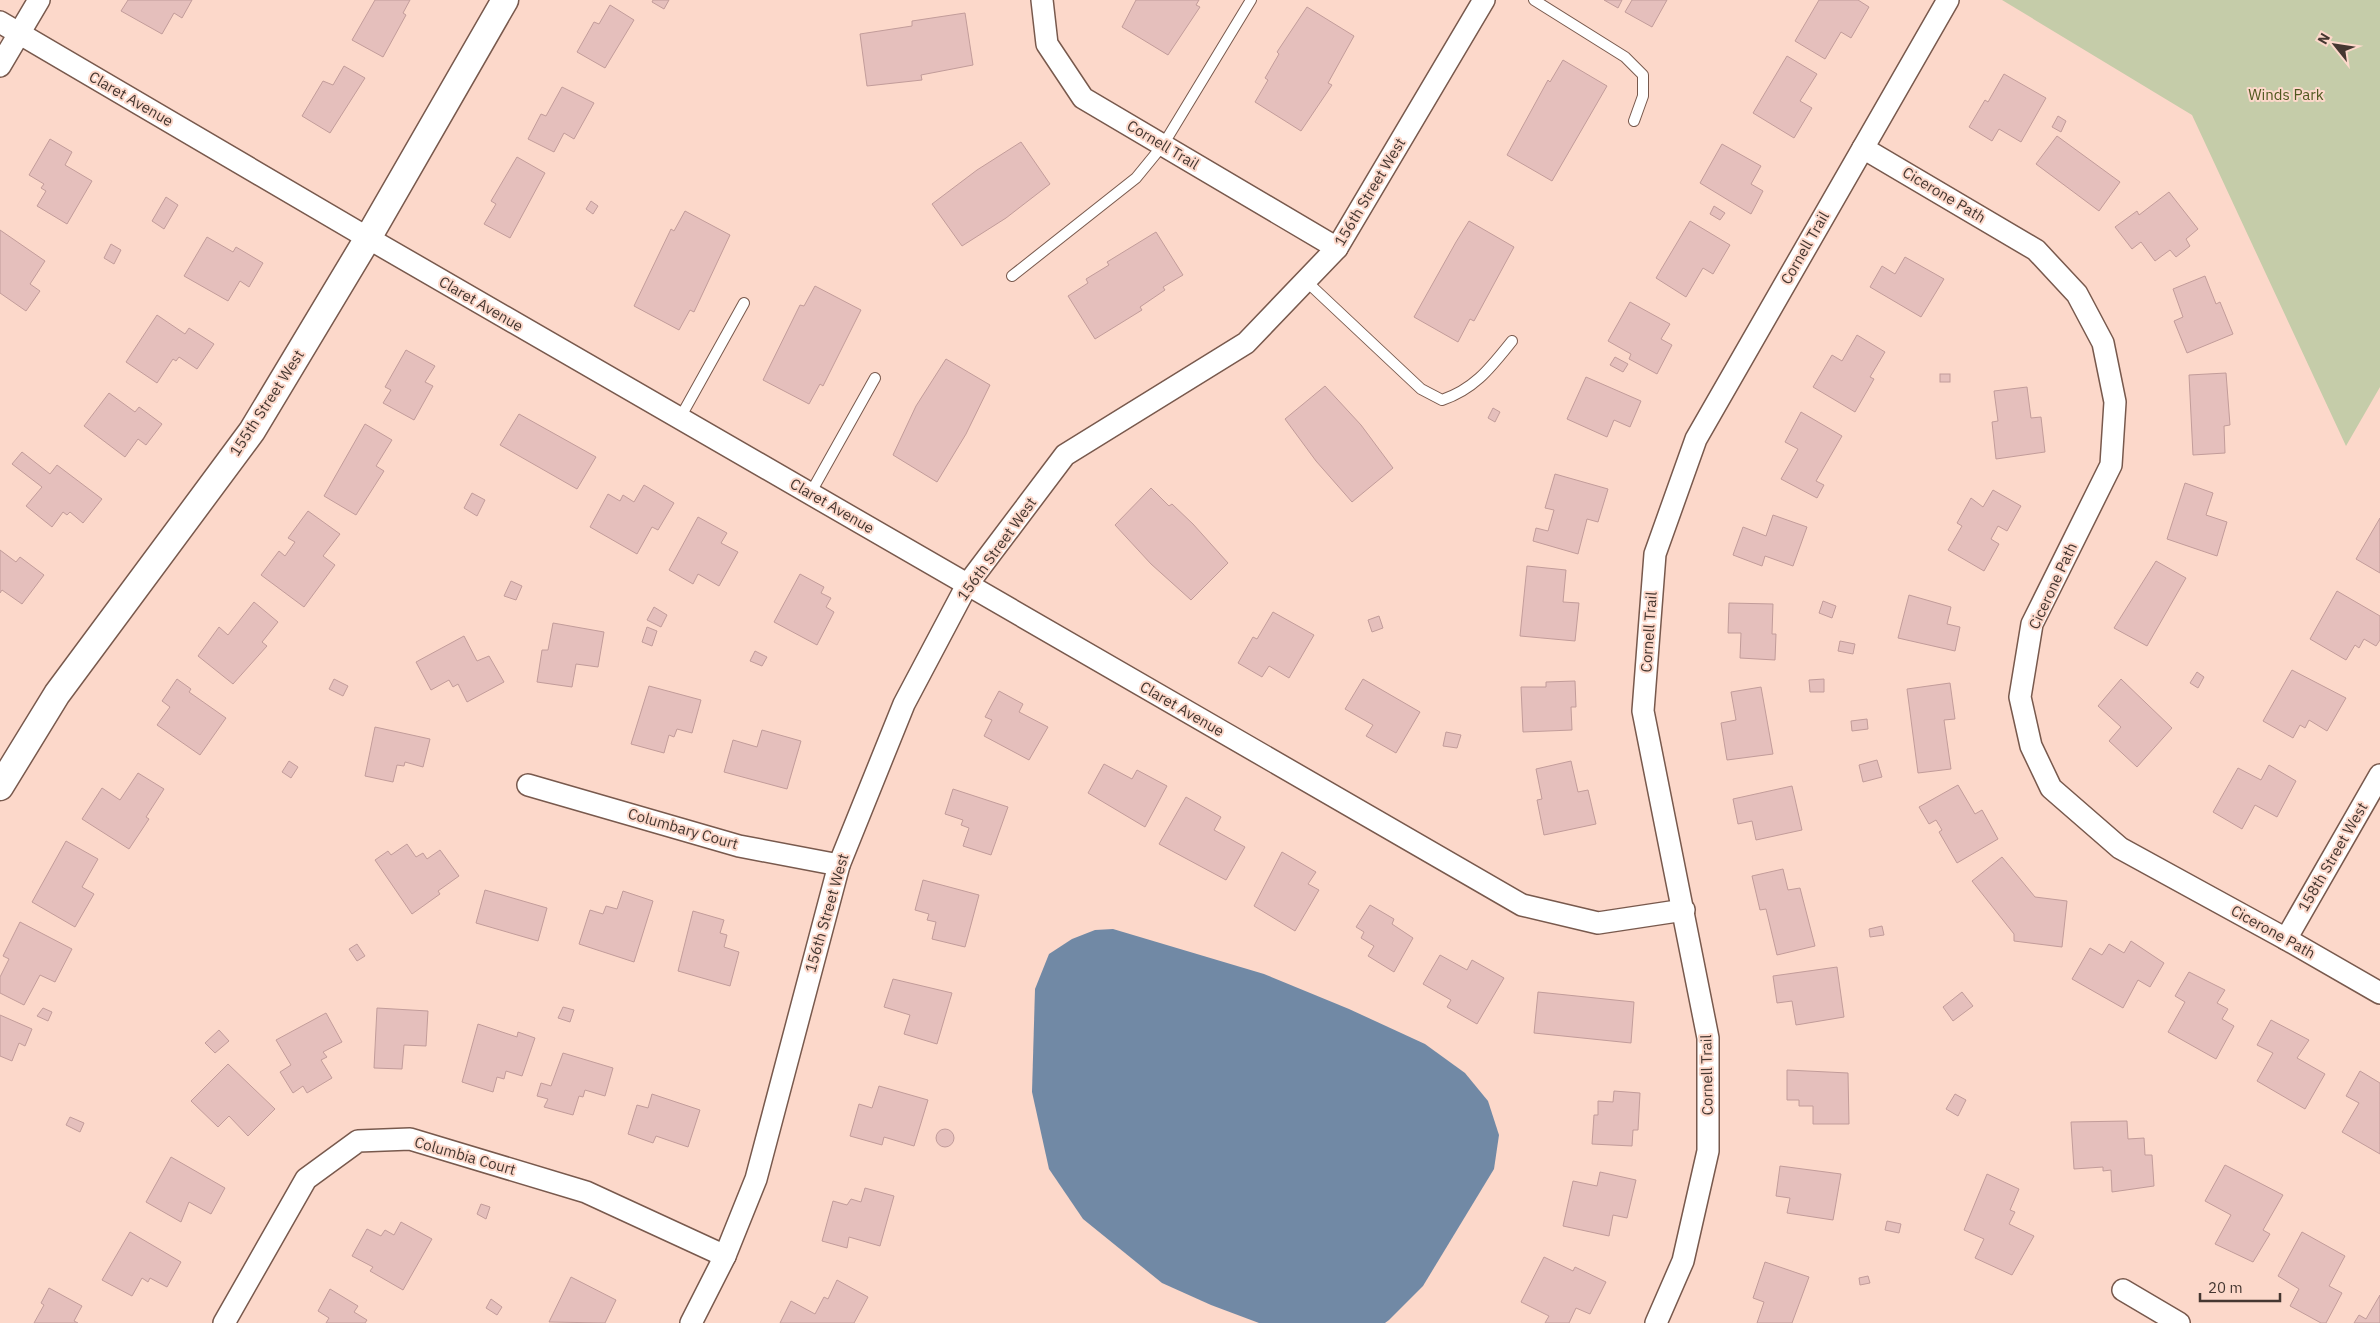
<svg xmlns="http://www.w3.org/2000/svg" width="2380" height="1323" font-family="'IBM Plex Sans',sans-serif">
	<style>
		.green { fill: #c5cca9 }
		.water { fill: #7189a5 }
		.building { fill: #e5bfbc; stroke: #c29c9a }
		.lines { fill: none; stroke-linecap: round; stroke-linejoin: round }
		.service-casing { stroke: #78594d; stroke-width: 12 }
		.minor-casing { stroke: #78594d; stroke-width: 24 }
		.tertiary-casing { stroke: #78594d; stroke-width: 29 }
		.service { stroke: #fff; stroke-width: 10 }
		.minor { stroke: #fff; stroke-width: 21 }
		.tertiary { stroke: #fff; stroke-width: 26 }
		.labels { text-anchor: middle; stroke-width: 4; stroke-linejoin: round; paint-order: stroke }
		.park-label { font-size: 15px; fill: #50581f; stroke: #fcd8ca }
		.street-label { font-size: 15px; fill: #453731; stroke: #fcd8ca }
	</style>
	<rect width="100%" height="100%" fill="#fcd8ca"/>
	<!-- green -->
	<polygon class="green" points="2002,0 2380,0 2380,387 2346,446 2192,115"/>
	<!-- water -->
	<polygon class="water" points="1113,929 1264,974 1349,1009 1425,1044 1465,1073 1488,1101 1499,1135 1494,1169 1423,1286 1389,1320 1385,1323 1259,1323 1211,1305 1162,1283 1083,1219 1049,1169 1032,1092 1035,989 1049,954 1072,939 1095,930"/>
	<!-- building -->
	<g class="building">
		<polygon points="128,0 192,0 182,18 174,13 162,34 121,11"/>
		<polygon points="375,0 410,0 403,13 406,15 383,57 352,40"/>
		<polygon points="653,0 669,0 664,9 652,2"/>
		<polygon points="1136,0 1199,0 1196,5 1200,7 1168,55 1122,27"/>
		<polygon points="1604,0 1622,0 1618,8"/>
		<polygon points="1632,0 1667,0 1652,27 1625,12"/>
		<polygon points="1819,0 1858,0 1869,7 1851,38 1841,32 1825,59 1795,41"/>
		<polygon points="610,5 634,20 605,68 577,52 594,22 599,24"/>
		<polygon points="1307,7 1354,36 1328,83 1332,85 1301,131 1255,102 1268,80 1265,78 1279,54 1277,52"/>
		<polygon points="965,13 973,65 921,75 922,80 867,86 860,34 912,26 912,21"/>
		<polygon points="1787,56 1817,74 1800,101 1812,108 1794,138 1753,113"/>
		<polygon points="1563,60 1607,86 1552,181 1507,155 1548,80 1550,82"/>
		<polygon points="344,66 365,78 330,133 302,116 323,81 333,85"/>
		<polygon points="2004,74 2046,98 2021,142 1999,129 1992,141 1969,127 1985,100 1988,102"/>
		<polygon points="562,87 594,103 574,139 564,133 554,152 528,139 541,114 546,116"/>
		<polygon points="2058,116 2066,121 2061,132 2052,127"/>
		<polygon points="2057,136 2120,182 2099,211 2036,164"/>
		<polygon points="50,139 72,152 65,165 92,181 67,224 37,206 46,191 41,188 44,184 29,175"/>
		<polygon points="1021,142 1050,184 1006,218 962,246 932,204 977,170"/>
		<polygon points="1722,144 1761,166 1751,184 1763,191 1751,214 1700,183"/>
		<polygon points="517,157 545,173 510,238 484,224 496,204 491,201"/>
		<polygon points="2169,192 2198,229 2186,239 2190,246 2176,257 2170,250 2155,261 2141,242 2132,249 2115,227 2137,211 2139,215"/>
		<polygon points="166,197 178,205 164,229 152,221"/>
		<polygon points="591,201 598,206 593,214 586,209"/>
		<polygon points="1714,206 1725,213 1720,220 1710,214"/>
		<polygon points="685,211 730,235 694,312 690,310 679,330 634,306 671,229 674,231"/>
		<polygon points="1469,221 1514,247 1474,321 1470,319 1458,342 1414,317 1456,242"/>
		<polygon points="1690,221 1730,245 1713,274 1703,268 1686,297 1656,278"/>
		<polygon points="0,230 45,261 30,284 40,291 26,311 0,293"/>
		<polygon points="1156,232 1183,275 1163,287 1165,290 1140,307 1142,310 1095,339 1068,296 1088,283 1086,279 1109,265 1107,262"/>
		<polygon points="207,237 233,252 236,247 263,263 249,287 240,281 228,301 184,276"/>
		<polygon points="111,244 121,250 114,264 104,258"/>
		<polygon points="1905,257 1944,279 1921,317 1870,287 1882,266 1895,274"/>
		<polygon points="2205,276 2216,304 2220,302 2233,334 2187,353 2174,321 2183,317 2173,289"/>
		<polygon points="815,286 861,310 823,386 820,384 809,404 763,380 800,305 804,306"/>
		<polygon points="1630,302 1670,324 1661,339 1672,345 1657,374 1629,359 1631,354 1608,341"/>
		<polygon points="157,315 185,334 189,328 214,344 197,369 179,357 176,361 173,359 157,383 126,362"/>
		<polygon points="1857,335 1885,352 1870,377 1874,379 1855,412 1813,387 1832,355 1842,361"/>
		<polygon points="406,350 435,366 425,382 433,386 414,420 383,403 391,390 385,387"/>
		<polygon points="1615,357 1628,364 1623,372 1610,365"/>
		<polygon points="946,359 990,385 966,434 937,482 893,455 916,406"/>
		<polygon points="2226,373 2230,425 2224,426 2225,453 2193,455 2189,375"/>
		<rect x="1940" y="374" width="10" height="8"/>
		<polygon points="1586,377 1641,401 1630,427 1614,420 1607,437 1567,419"/>
		<polygon points="1325,386 1361,425 1393,468 1352,502 1316,461 1285,419"/>
		<polygon points="2027,387 2031,418 2041,417 2045,452 1996,459 1992,422 1998,421 1994,391"/>
		<polygon points="109,393 135,412 139,407 162,424 146,445 138,439 125,457 84,426"/>
		<polygon points="1493,408 1500,412 1495,422 1488,418"/>
		<polygon points="1801,412 1842,436 1816,481 1824,485 1817,498 1781,479 1798,449 1785,442"/>
		<polygon points="519,414 596,457 577,489 500,445"/>
		<polygon points="365,424 392,440 376,466 384,471 356,515 324,496"/>
		<polygon points="22,452 50,474 57,465 102,499 83,523 70,512 67,515 63,512 52,527 26,506 42,487 12,464"/>
		<polygon points="1555,474 1608,489 1598,522 1587,519 1578,554 1533,541 1536,528 1548,531 1554,510 1545,508"/>
		<polygon points="2185,483 2213,493 2206,515 2227,522 2217,556 2167,539"/>
		<polygon points="644,485 674,503 658,530 652,527 637,554 590,527 608,494 620,501 623,495 634,502"/>
		<polygon points="1151,488 1169,506 1172,504 1193,524 1228,563 1191,600 1151,564 1115,525"/>
		<polygon points="1993,490 2021,506 2007,531 1998,526 1991,539 1999,544 1984,571 1948,550 1962,526 1957,523 1971,498 1983,507"/>
		<polygon points="472,493 485,500 477,516 464,508"/>
		<polygon points="308,511 340,534 323,556 335,565 304,607 261,575 279,551 285,556 295,542 288,538"/>
		<polygon points="1773,515 1807,527 1793,566 1765,556 1762,566 1733,555 1743,527 1766,536"/>
		<polygon points="698,517 727,533 721,543 738,552 719,586 698,574 693,584 669,570"/>
		<polygon points="2380,518 2380,573 2356,559"/>
		<polygon points="0,550 16,562 20,557 44,575 22,604 2,590 0,593"/>
		<polygon points="2156,561 2186,578 2147,646 2114,628"/>
		<polygon points="1527,566 1566,570 1563,602 1579,603 1575,641 1520,636"/>
		<polygon points="800,574 824,587 821,593 831,598 826,607 834,612 817,645 774,622"/>
		<polygon points="511,581 522,586 516,600 504,596"/>
		<polygon points="2337,591 2380,616 2380,640 2376,646 2364,639 2359,648 2355,645 2346,660 2310,639"/>
		<polygon points="1909,595 1951,607 1947,624 1960,627 1955,651 1898,638"/>
		<polygon points="1823,601 1836,606 1832,618 1819,613"/>
		<polygon points="254,602 278,622 262,642 267,646 233,684 198,656 219,627 228,635"/>
		<polygon points="1729,603 1773,604 1772,634 1776,634 1775,660 1740,658 1741,633 1728,633"/>
		<polygon points="654,607 667,615 661,627 647,620"/>
		<polygon points="1273,612 1314,635 1289,678 1269,666 1262,677 1238,663 1253,637 1257,639"/>
		<polygon points="1379,616 1383,628 1372,632 1368,620"/>
		<polygon points="553,623 604,632 598,667 576,664 572,687 537,682 542,650 548,650"/>
		<polygon points="647,627 657,631 652,646 642,642"/>
		<polygon points="464,636 477,661 489,656 504,682 467,702 458,684 453,687 449,680 431,690 416,662"/>
		<polygon points="1840,641 1855,644 1853,654 1838,651"/>
		<polygon points="755,651 767,657 762,666 750,661"/>
		<polygon points="2292,670 2346,698 2327,731 2309,720 2305,728 2300,725 2293,738 2263,721"/>
		<polygon points="2197,672 2204,677 2198,688 2190,683"/>
		<polygon points="177,679 191,689 189,692 226,718 200,755 157,725 170,707 162,701"/>
		<polygon points="334,679 348,686 343,696 329,689"/>
		<polygon points="1363,679 1420,712 1396,753 1366,736 1373,725 1345,709"/>
		<polygon points="1824,679 1824,692 1810,692 1809,680"/>
		<polygon points="2121,679 2172,728 2137,767 2109,741 2121,727 2098,706"/>
		<polygon points="1575,681 1576,707 1571,707 1572,730 1523,732 1521,687 1546,687 1546,682"/>
		<polygon points="1950,683 1955,719 1944,720 1951,769 1918,773 1907,689"/>
		<polygon points="649,686 701,700 692,733 677,729 674,737 669,735 664,753 631,744"/>
		<polygon points="1761,687 1773,754 1727,760 1721,723 1736,720 1731,692"/>
		<polygon points="999,691 1023,704 1019,712 1048,727 1029,760 984,736 992,720 985,717"/>
		<polygon points="1867,719 1868,729 1852,731 1851,721"/>
		<polygon points="375,727 430,739 423,767 405,762 404,766 397,765 393,782 365,776"/>
		<polygon points="762,730 801,741 787,789 724,772 733,740 757,747"/>
		<polygon points="1446,732 1461,735 1457,748 1443,746"/>
		<polygon points="1877,760 1882,777 1863,782 1859,765"/>
		<polygon points="289,761 298,767 291,778 282,772"/>
		<polygon points="1571,761 1578,792 1588,790 1596,824 1544,835 1537,800 1542,799 1536,769"/>
		<polygon points="1104,764 1132,779 1137,770 1167,786 1145,827 1088,793"/>
		<polygon points="2269,765 2296,781 2277,817 2255,805 2242,829 2213,812 2238,768 2261,780"/>
		<polygon points="138,773 164,789 146,817 149,819 129,849 82,819 102,788 120,800"/>
		<polygon points="1958,785 1975,814 1982,810 1998,839 1957,863 1939,832 1942,830 1936,820 1929,824 1919,807"/>
		<polygon points="1792,786 1802,830 1756,840 1752,821 1738,824 1733,799"/>
		<polygon points="953,789 1008,807 991,855 963,846 969,828 961,825 963,820 945,814"/>
		<polygon points="1186,797 1221,817 1214,830 1245,847 1226,880 1159,844"/>
		<polygon points="66,841 98,859 82,887 94,894 75,927 32,902"/>
		<polygon points="407,844 416,857 423,853 427,859 440,850 459,876 438,891 440,894 412,914 375,860 388,851 391,855"/>
		<polygon points="1282,852 1316,872 1308,884 1319,890 1295,931 1254,906"/>
		<polygon points="2002,857 2035,897 2067,901 2062,947 2014,941 2014,934 1972,881"/>
		<polygon points="1783,869 1788,890 1800,888 1815,946 1777,955 1766,909 1760,910 1752,876"/>
		<polygon points="923,880 979,895 965,947 932,939 936,922 927,920 929,914 915,910"/>
		<polygon points="485,890 547,908 538,941 476,923"/>
		<polygon points="623,891 653,901 634,962 579,944 590,910 603,914 606,906 617,909"/>
		<polygon points="1370,905 1394,919 1392,924 1413,938 1394,972 1368,956 1374,946 1361,938 1364,932 1356,927"/>
		<polygon points="693,911 724,920 720,933 727,935 724,947 739,952 730,986 678,971"/>
		<polygon points="20,922 72,949 55,982 40,975 24,1005 0,993 0,977 9,959 3,956"/>
		<polygon points="1882,926 1884,935 1870,937 1869,929"/>
		<polygon points="2131,941 2164,963 2150,987 2138,980 2123,1008 2072,979 2090,948 2102,955 2109,944 2124,953"/>
		<polygon points="357,944 365,956 357,961 349,949"/>
		<polygon points="1440,955 1467,970 1472,960 1504,978 1477,1024 1447,1007 1451,1000 1423,984"/>
		<polygon points="1837,967 1844,1017 1796,1025 1792,1001 1777,1003 1773,976"/>
		<polygon points="2189,972 2225,990 2217,1003 2228,1009 2222,1019 2234,1026 2216,1059 2168,1032 2185,1002 2175,996"/>
		<polygon points="893,979 952,993 937,1044 904,1034 910,1015 884,1007"/>
		<polygon points="1538,992 1634,1002 1631,1043 1534,1033"/>
		<polygon points="1962,992 1973,1006 1953,1021 1943,1007"/>
		<polygon points="563,1007 574,1010 570,1022 558,1018"/>
		<polygon points="43,1008 52,1012 48,1021 37,1016"/>
		<polygon points="377,1008 428,1011 426,1046 404,1045 402,1069 374,1068"/>
		<polygon points="326,1013 342,1042 323,1052 327,1057 321,1060 332,1078 307,1093 303,1086 293,1093 280,1072 291,1065 276,1040"/>
		<polygon points="0,1015 32,1029 25,1046 19,1043 12,1061 0,1056"/>
		<polygon points="2271,1020 2309,1040 2297,1058 2325,1074 2305,1109 2257,1081 2273,1053 2257,1045"/>
		<polygon points="478,1024 517,1037 518,1032 535,1038 522,1076 506,1071 504,1079 497,1077 493,1092 462,1082"/>
		<polygon points="219,1030 229,1041 215,1053 205,1043"/>
		<polygon points="563,1053 613,1068 605,1096 585,1090 583,1097 579,1096 573,1115 544,1107 548,1099 537,1096 541,1083 551,1086"/>
		<polygon points="228,1064 275,1109 248,1136 229,1116 218,1127 191,1101"/>
		<polygon points="1787,1070 1848,1073 1849,1124 1813,1124 1813,1106 1799,1106 1799,1100 1787,1100"/>
		<polygon points="2360,1071 2380,1083 2380,1154 2342,1132 2359,1103 2346,1096"/>
		<polygon points="879,1086 928,1100 914,1146 884,1137 882,1145 850,1136 859,1104 872,1108"/>
		<polygon points="1614,1091 1640,1093 1638,1130 1633,1130 1632,1146 1592,1144 1594,1115 1598,1115 1598,1101 1613,1102"/>
		<polygon points="652,1094 700,1110 688,1147 656,1136 653,1143 628,1134 637,1105 648,1108"/>
		<polygon points="1955,1094 1966,1100 1958,1116 1946,1109"/>
		<polygon points="70,1117 84,1123 80,1132 66,1125"/>
		<polygon points="2127,1121 2128,1139 2144,1138 2145,1155 2152,1155 2154,1186 2112,1192 2111,1170 2103,1171 2103,1167 2074,1169 2071,1122"/>
		<circle cx="945" cy="1138" r="9"/>
		<polygon points="171,1157 225,1188 211,1214 189,1202 181,1222 146,1202"/>
		<polygon points="2225,1165 2283,1195 2263,1230 2270,1234 2253,1262 2215,1244 2231,1215 2205,1201"/>
		<polygon points="1780,1166 1841,1174 1833,1220 1787,1213 1790,1198 1776,1196"/>
		<polygon points="1600,1172 1636,1180 1627,1218 1613,1215 1609,1236 1563,1226 1573,1181 1597,1186"/>
		<polygon points="1987,1174 2019,1189 2010,1210 2015,1212 2009,1224 2034,1236 2012,1275 1975,1258 1984,1239 1964,1230"/>
		<polygon points="865,1188 894,1196 880,1246 849,1237 847,1248 822,1241 833,1201 847,1205 851,1199 861,1202"/>
		<polygon points="481,1204 490,1207 486,1219 477,1214"/>
		<polygon points="1887,1221 1901,1224 1899,1233 1885,1230"/>
		<polygon points="401,1222 432,1239 403,1290 370,1271 373,1267 352,1256 367,1229 381,1236 385,1230 394,1235"/>
		<polygon points="130,1232 181,1262 167,1287 150,1278 148,1282 142,1278 132,1296 102,1280"/>
		<polygon points="2302,1232 2345,1256 2329,1286 2342,1293 2326,1323 2321,1323 2290,1306 2299,1289 2278,1276"/>
		<polygon points="1544,1257 1573,1271 1575,1267 1606,1282 1590,1314 1576,1308 1569,1323 1545,1323 1549,1316 1521,1302"/>
		<polygon points="1765,1262 1809,1277 1792,1323 1757,1323 1764,1302 1753,1298"/>
		<polygon points="1868,1276 1870,1283 1860,1285 1859,1278"/>
		<polygon points="571,1277 616,1300 605,1323 549,1322"/>
		<polygon points="837,1280 868,1297 854,1323 780,1323 791,1301 815,1314 824,1297 828,1299"/>
		<polygon points="49,1288 82,1306 74,1321 78,1323 34,1323 44,1305 41,1303"/>
		<polygon points="330,1289 358,1306 354,1312 367,1320 365,1323 326,1323 329,1318 318,1311"/>
		<polygon points="2380,1295 2380,1323 2354,1323 2359,1315 2366,1319"/>
		<polygon points="491,1299 502,1307 497,1315 486,1308"/>
	</g>
	<g class="lines">
		<!-- service casing -->
		<g class="service-casing">
			<g id="service">
				<polyline points="1534,0 1625,57 1643,75 1643,96 1634,121"/>
				<polyline points="1012,276 1136,178 1163,145 1251,0"/>
				<path d="M1306 281 1421 389 1442 400C1475 389 1491 367 1512 341"/>
				<polyline points="680,418 744,303"/>
				<polyline points="810,494 875,378"/>
			</g>
		</g>
		<!-- minor casing -->
		<g class="minor-casing">
			<g id="minor">
				<polyline points="1042,0 1047,44 1083,98 1337,248"/>
				<polyline points="0,22 368,238 1522,905 1598,923 1684,910"/>
				<polyline points="0,66 39,0"/>
				<polyline points="1863,148 2036,250 2077,294 2103,343 2115,402 2111,465 2032,624 2020,697 2031,746 2051,788 2120,848 2286,939 2380,993"/>
				<polyline points="528,785 739,846 839,865"/>
				<polyline points="2286,939 2380,775"/>
				<polyline points="2123,1290 2179,1323"/>
				<polyline points="224,1323 306,1179 358,1141 410,1139 586,1192 725,1256"/>
				<polyline points="691,1323 725,1256 756,1179 839,865 904,704 967,585 1065,455 1246,343 1337,248 1484,0"/>
				<polyline points="1656,1323 1683,1261 1708,1151 1708,1038 1643,711 1655,554 1696,439 1948,0"/>
			</g>
		</g>
		<!-- tertiary casing -->
		<g class="tertiary-casing">
			<polyline id="tertiary" points="0,787 57,694 252,431 368,238 505,0"/>
		</g>
		<!-- service -->
		<use href="#service" class="service"/>
		<!-- minor -->
		<use href="#minor" class="minor"/>
		<!-- tertiary -->
		<use href="#tertiary" class="tertiary"/>
	</g>
	<g class="labels">
		<!-- park labels -->
		<g class="park-label">
			<text x="2286" y="100">Winds Park</text>
		</g>
		<!-- street labels -->
		<g class="street-label">
			<text transform="translate(131 99) rotate(30)" y="5">Claret Avenue</text>
			<text transform="translate(1163 145) rotate(31)" y="5">Cornell Trail</text>
			<text transform="translate(1370 192) rotate(-59)" y="5">156th Street West</text>
			<text transform="translate(1944 195) rotate(31)" y="5">Cicerone Path</text>
			<text transform="translate(1805 248) rotate(-60)" y="5">Cornell Trail</text>
			<text transform="translate(481 304) rotate(30)" y="5">Claret Avenue</text>
			<text transform="translate(267 403) rotate(-57)" y="5">155th Street West</text>
			<text transform="translate(832 506) rotate(30)" y="5">Claret Avenue</text>
			<text transform="translate(997 549) rotate(-54)" y="5">156th Street West</text>
			<text transform="translate(2053 586) rotate(-65)" y="5">Cicerone Path</text>
			<text transform="translate(1649 632) rotate(-86)" y="5">Cornell Trail</text>
			<text transform="translate(1182 709) rotate(30)" y="5">Claret Avenue</text>
			<text transform="translate(683 829) rotate(16)" y="5">Columbary Court</text>
			<text transform="translate(2333 857) rotate(-60)" y="5">158th Street West</text>
			<text transform="translate(827 913) rotate(-74)" y="5">156th Street West</text>
			<text transform="translate(2273 932) rotate(29)" y="5">Cicerone Path</text>
			<text transform="translate(1707 1075) rotate(-91)" y="5">Cornell Trail</text>
			<text transform="translate(465 1156) rotate(16)" y="5">Columbia Court</text>
		</g>
	</g>
	<!-- north arrow -->
	<g transform="translate(2335 45) rotate(300)" stroke="#fcd8ca" stroke-width="4" paint-order="stroke">
	<path d="M0-4L9 19L0 12L-9 19Z" fill="#453731"/>
	<text y="-8" font-size="14" font-weight="bold" text-anchor="middle" fill="#453731">N</text>
	</g>
	<!-- scale -->
	<path d="M2200 1293v8h80v-8" fill="none" stroke="#453731" stroke-width="2.5"/>
	<text x="2208" y="1293" font-size="15" fill="#453731" stroke="#fcd8ca" stroke-width="4" paint-order="stroke">20 m</text>
</svg>
